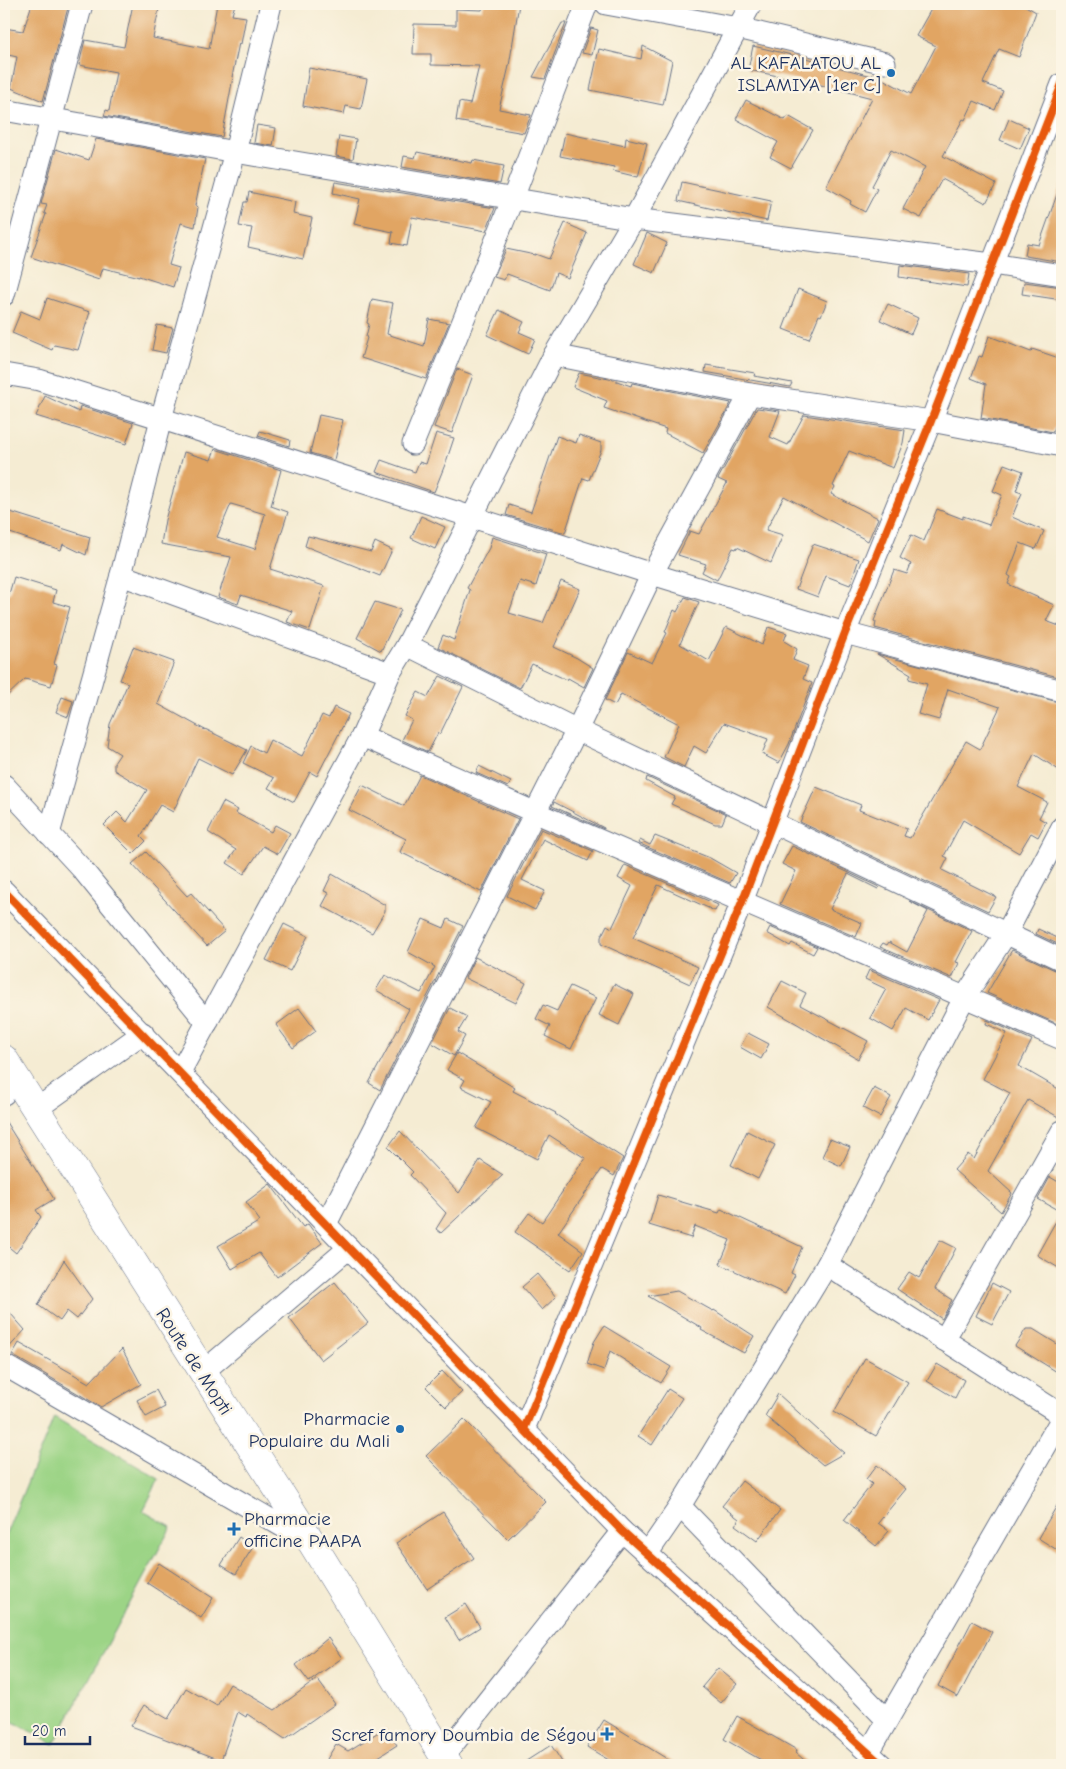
<svg xmlns="http://www.w3.org/2000/svg" width="1066" height="1769" font-family="'Comic Neue',sans-serif">
	<style>
		.green { fill: #9cd486; stroke: #5c8272 }
		.building { fill: #e1a564; fill-rule: evenodd }
		.lines { fill: none; stroke-linecap: round; stroke-linejoin: round }
		.minor-casing { stroke: #677187; stroke-width: 23 }
		.highway-casing { stroke: #677187; stroke-width: 29 }
		.minor { stroke: #fff; stroke-width: 21 }
		.highway { stroke: #fff; stroke-width: 28 }
		.cycleway-casing { stroke: #fcf5e5; stroke-width: 11 }
		.cycleway { stroke: #e8590c; stroke-width: 8 }
		.poi-dot { fill: #1f6fb2; stroke: #fcf5e5; stroke-width: 2 }
		.labels { text-anchor: middle; stroke-width: 5; stroke-linejoin: round; paint-order: stroke }
		.poi-label { font-size: 19px; fill: #1b2f5e; stroke: #fcf5e5; text-anchor: end }
		.street-label { font-size: 19px; fill: #1b2f5e; stroke: #fcf5e5 }
	</style>
	<rect width="100%" height="100%" fill="#fcf5e5"/>
	<filter id="ink" filterUnits="userSpaceOnUse"><feTurbulence type="fractalNoise" baseFrequency=".02" numOctaves="2"/><feDisplacementMap in="SourceGraphic" scale="10" xChannelSelector="R" yChannelSelector="G"/><feConvolveMatrix kernelMatrix="1 2 1 2 8 2 1 2 1" color-interpolation-filters="sRGB"/></filter>
	<filter id="wash" filterUnits="userSpaceOnUse"><feTurbulence type="fractalNoise" baseFrequency=".0096" numOctaves="4" result="noise"/><feDisplacementMap in="SourceGraphic" scale="20" xChannelSelector="R" yChannelSelector="G"/><feGaussianBlur stdDeviation="1.12" result="paint"/><feColorMatrix in="noise" values="0 0 0 0 0 0 0 0 0 0 0 0 0 0 0 0 0 1.4 0 .05"/><feComposite in="paint" operator="in"/></filter>
	<g filter="url(#wash)">
		<rect width="100%" height="100%" fill="#f5ecd3"/>
		<!-- green -->
		<polygon class="green" points="54,1417 159,1479 143,1511 171,1527 54,1744 4,1717 4,1539"/>
		<g id="blocks">
			<!-- building -->
			<g class="building">
				<polygon points="32,4 69,4 43,101 11,88 17,57 4,54 4,28 23,31"/>
				<polygon points="133,4 160,4 153,38 209,49 217,4 235,4 232,15 246,17 241,44 239,43 232,77 233,77 222,137 104,116 106,110 109,111 116,72 79,65 85,40 124,47"/>
				<polygon points="484,4 519,4 509,66 499,109 531,115 524,133 456,121 459,102 470,104 479,66 431,65 431,54 413,54 414,24 456,25 456,9 482,10"/>
				<polygon points="934,4 1022,4 1036,12 1019,57 999,49 983,83 1003,91 995,110 974,101 965,120 963,119 943,156 996,184 986,203 942,179 921,218 903,209 925,167 891,150 872,186 877,189 865,212 850,204 851,201 826,187 872,98 813,83 748,70 753,46 818,61 818,62 872,76 873,74 911,94 936,46 916,36"/>
				<polygon points="562,23 566,23 545,79 533,77"/>
				<polygon points="591,28 598,30 592,55 582,53"/>
				<polygon points="643,46 672,61 663,105 590,90 599,49 641,59"/>
				<polygon points="309,68 367,79 361,109 346,106 344,114 303,106"/>
				<polygon points="746,100 785,120 788,116 813,130 791,168 770,157 778,142 736,119"/>
				<polygon points="1009,119 1029,128 1020,149 1000,140"/>
				<polygon points="257,125 276,128 273,146 254,143"/>
				<polygon points="565,133 625,146 626,138 647,143 638,177 613,171 614,167 560,156"/>
				<polygon points="339,136 356,139 353,159 336,156"/>
				<polygon points="96,139 205,159 195,206 198,207 195,227 181,223 169,265 179,268 173,287 139,276 139,277 103,268 99,280 31,257 46,214 44,213 47,205 41,204 56,149 89,160"/>
				<polygon points="417,152 472,163 473,160 504,166 500,184 402,167 404,156 415,158"/>
				<polygon points="335,182 495,208 486,231 412,217 407,246 391,243 393,232 354,224 360,199 333,193"/>
				<polygon points="682,182 771,201 767,221 678,201"/>
				<polygon points="1060,186 1062,186 1062,262 1025,256 1027,243 1039,245"/>
				<polygon points="249,192 295,202 293,214 312,218 303,259 248,247 252,228 239,226 244,202 247,202"/>
				<polygon points="565,223 587,233 568,278 556,273 550,290 507,274 504,280 494,277 506,249 535,255 535,254 549,259"/>
				<polygon points="647,233 667,243 654,273 634,264"/>
				<polygon points="900,265 969,274 967,287 899,277"/>
				<polygon points="1024,282 1062,287 1062,300 1022,294"/>
				<polygon points="798,289 827,301 821,316 819,315 809,339 783,329"/>
				<polygon points="47,298 90,312 78,350 54,345 52,350 12,333 21,311 40,319"/>
				<polygon points="372,299 393,303 387,334 424,346 429,319 449,323 426,379 361,358 367,338 366,337 369,324 367,323"/>
				<polygon points="888,304 918,318 911,334 880,320"/>
				<polygon points="499,310 524,322 519,332 535,339 528,354 487,335"/>
				<polygon points="157,325 173,328 166,353 152,350"/>
				<polygon points="989,336 1031,352 1032,349 1062,359 1062,410 1053,432 981,418 986,384 971,378 979,356 982,357"/>
				<polygon points="706,365 755,373 754,376 792,383 790,387 705,372"/>
				<polygon points="457,369 473,375 452,433 434,427"/>
				<polygon points="579,373 614,380 631,386 632,383 731,403 703,453 665,433 666,429 604,408 607,401 573,387"/>
				<polygon points="45,396 79,412 80,406 133,423 126,444 36,416"/>
				<polygon points="757,408 780,411 770,437 788,445 804,415 905,430 903,443 893,468 849,451 833,486 835,487 831,494 878,518 868,541 784,496 766,530 783,535 771,563 737,547 736,549 733,548 717,580 702,572 706,564 678,555 690,531 699,534 727,483 718,479"/>
				<polygon points="319,415 343,420 334,460 310,453"/>
				<polygon points="260,431 290,440 289,446 258,436"/>
				<polygon points="436,433 454,438 446,462 434,492 376,472 381,460 415,472 419,462 426,464"/>
				<polygon points="579,435 601,443 601,450 589,480 583,478 565,533 506,515 509,505 531,512 557,436 576,443"/>
				<path d="M215 449 281 470 271 506 288 512 270 569 324 586 310 630 287 622 292 611 241 595 238 604 218 597 231 557 161 544 165 520 184 452 211 460ZM231 504 265 514 255 549 217 537Z"/>
				<polygon points="1004,464 1023,471 1016,491 1022,493 1012,517 1044,531 1036,549 1020,543 1008,575 1011,577 1008,584 1054,605 1046,621 1062,627 1062,678 875,628 876,622 874,621 894,570 907,574 911,564 900,558 911,535 924,541 937,509 963,519 963,516 989,525 1002,495 993,491"/>
				<polygon points="4,510 90,537 86,555 63,544 61,550 4,531"/>
				<polygon points="421,516 445,527 435,549 411,538"/>
				<polygon points="308,536 371,552 375,542 392,550 380,576 305,546"/>
				<polygon points="492,537 546,554 536,586 520,581 509,613 543,623 561,581 580,589 554,647 577,658 593,668 584,687 568,678 567,680 532,664 520,688 438,647 443,635 454,640 470,590 467,588 489,548"/>
				<polygon points="813,544 859,559 850,585 826,576 818,597 796,589"/>
				<polygon points="14,577 56,590 53,602 70,607 54,664 57,665 51,686 25,679 4,699 4,591 9,594"/>
				<polygon points="685,597 699,602 680,644 709,661 726,627 762,645 768,627 787,633 784,641 797,649 793,660 808,666 803,679 812,683 789,744 779,763 762,754 768,739 724,723 706,753 694,746 684,767 664,757 679,724 621,694 615,705 605,700 628,652 652,663 667,633 665,632 674,610 677,612"/>
				<polygon points="375,602 401,610 381,651 357,638"/>
				<polygon points="133,647 174,662 158,704 205,730 205,729 247,750 232,775 198,758 173,812 160,805 141,836 146,841 133,854 104,825 117,812 127,822 147,790 114,770 114,763 120,754 107,746 110,724 128,683 120,680"/>
				<polygon points="877,654 1062,703 1062,772 1034,754 1018,787 1047,802 1039,818 1046,822 1038,837 1031,833 1019,853 963,820 944,856 948,858 942,870 996,897 988,911 800,822 816,787 861,805 859,810 907,829 904,836 910,838 966,741 980,749 1000,707 948,689 939,720 918,714 927,684 909,679 911,674"/>
				<polygon points="440,676 463,687 440,734 438,733 428,752 402,740 412,720 405,716 418,692 428,697"/>
				<polygon points="62,697 73,701 68,717 56,712"/>
				<polygon points="334,707 349,714 317,776 310,772 294,802 268,788 274,778 243,763 251,746 264,753 270,740 302,756 322,715 329,718"/>
				<polygon points="479,766 511,782 508,787 476,773"/>
				<polygon points="420,775 518,819 481,892 400,852 406,839 349,810 362,785 404,806"/>
				<polygon points="647,777 726,814 722,824 715,824 671,804 675,797 646,781"/>
				<polygon points="223,802 238,810 236,813 271,832 275,825 290,833 278,854 263,846 244,874 227,863 236,850 208,832"/>
				<polygon points="554,802 604,828 604,829 552,806"/>
				<polygon points="541,829 593,851 588,861 543,839 522,880 545,891 535,910 507,896"/>
				<polygon points="655,836 710,858 736,873 730,883 638,843 640,840 650,845"/>
				<polygon points="792,846 879,887 878,889 848,874 830,909 862,923 856,937 780,904 796,871 782,864"/>
				<polygon points="146,852 187,896 191,893 225,931 207,946 132,864"/>
				<polygon points="625,865 718,905 715,911 658,885 633,938 698,967 690,984 601,944 601,937 607,925 612,928 632,886 618,878"/>
				<polygon points="332,874 385,905 385,911 372,933 322,906 329,893 324,891"/>
				<polygon points="909,901 972,931 956,962 959,963 952,978 880,947 883,943 887,945 889,942 907,952 928,911"/>
				<polygon points="423,919 444,928 448,919 463,926 380,1090 369,1083 409,1009 376,990 385,975 421,993 435,967 408,952"/>
				<polygon points="284,924 308,936 290,971 266,960"/>
				<polygon points="770,927 817,947 813,954 792,943 790,946 767,933"/>
				<polygon points="1038,929 1062,940 1062,946 1036,934"/>
				<polygon points="1012,950 1057,971 1062,972 1062,1026 987,993"/>
				<polygon points="475,957 526,983 516,1003 465,978"/>
				<polygon points="869,970 939,1000 928,1020 906,1008 893,1031 870,1018 886,989 865,979"/>
				<polygon points="782,981 806,993 800,1005 868,1041 858,1059 768,1007"/>
				<polygon points="614,984 634,994 619,1025 599,1015"/>
				<polygon points="570,986 596,998 571,1049 545,1036 550,1026 536,1019 543,1005 557,1011"/>
				<polygon points="299,1008 316,1031 293,1048 276,1025"/>
				<polygon points="450,1008 467,1017 458,1032 465,1036 454,1056 432,1043"/>
				<polygon points="987,1020 1032,1040 1019,1066 1062,1091 1062,1119 1028,1100 988,1171 1012,1193 1001,1212 954,1170 968,1154 974,1159 1010,1093 983,1079 1007,1033 986,1024"/>
				<polygon points="748,1033 769,1044 761,1059 740,1047"/>
				<polygon points="457,1053 515,1088 513,1091 556,1113 555,1114 623,1158 614,1176 602,1169 558,1233 583,1251 570,1270 515,1232 529,1213 542,1222 585,1158 549,1135 537,1159 476,1128 491,1102 461,1087 465,1080 447,1070"/>
				<polygon points="874,1088 891,1097 880,1117 863,1108"/>
				<polygon points="4,1119 54,1199 36,1210 41,1217 16,1253 4,1243"/>
				<polygon points="400,1131 459,1193 480,1160 503,1175 441,1233 436,1229 446,1213 410,1175 413,1172 388,1147"/>
				<polygon points="747,1131 775,1145 758,1179 731,1165"/>
				<polygon points="830,1139 850,1147 841,1166 822,1157"/>
				<polygon points="1050,1177 1062,1184 1062,1270 1037,1255 1061,1212 1038,1199"/>
				<polygon points="270,1184 303,1227 308,1224 322,1243 277,1277 259,1253 232,1269 218,1246 260,1221 246,1202"/>
				<polygon points="658,1195 719,1213 721,1209 802,1247 791,1273 795,1275 785,1294 720,1264 730,1240 695,1226 691,1238 649,1225"/>
				<polygon points="940,1240 956,1248 935,1289 952,1300 942,1319 897,1289 909,1272 919,1278"/>
				<polygon points="64,1260 92,1299 77,1319 67,1311 60,1321 38,1305"/>
				<polygon points="537,1274 556,1297 542,1310 522,1287"/>
				<polygon points="335,1282 368,1323 321,1360 289,1318"/>
				<polygon points="992,1283 1009,1292 992,1324 976,1316"/>
				<polygon points="677,1291 713,1311 714,1310 754,1336 744,1353 701,1330 702,1328 648,1296"/>
				<polygon points="4,1306 25,1330 4,1353"/>
				<polygon points="604,1326 671,1367 661,1383 610,1351 604,1370 587,1364 594,1342"/>
				<polygon points="1026,1329 1033,1329 1062,1347 1062,1375 1015,1346"/>
				<polygon points="19,1343 89,1383 122,1349 141,1384 101,1407 12,1355"/>
				<polygon points="865,1358 908,1382 876,1436 834,1412"/>
				<polygon points="937,1364 964,1380 955,1398 927,1381"/>
				<polygon points="442,1371 462,1392 446,1407 426,1387"/>
				<polygon points="668,1389 682,1398 652,1445 638,1436"/>
				<polygon points="156,1390 165,1407 146,1417 137,1400"/>
				<polygon points="778,1394 829,1440 844,1453 823,1465 765,1416"/>
				<polygon points="464,1419 546,1502 508,1539 426,1456"/>
				<polygon points="877,1465 906,1489 878,1523 889,1531 876,1546 844,1520 872,1484 866,1479"/>
				<polygon points="742,1481 780,1510 757,1541 735,1525 739,1519 722,1506"/>
				<polygon points="1062,1497 1062,1553 1038,1538"/>
				<polygon points="443,1512 474,1558 427,1589 396,1543"/>
				<polygon points="239,1537 253,1547 236,1574 221,1565"/>
				<polygon points="159,1563 213,1598 201,1618 147,1583"/>
				<polygon points="466,1604 480,1627 459,1640 445,1617"/>
				<polygon points="972,1621 992,1632 958,1697 938,1686"/>
				<polygon points="328,1638 342,1658 309,1682 296,1665"/>
				<polygon points="718,1668 737,1684 721,1703 702,1687"/>
				<polygon points="317,1679 335,1704 285,1739 247,1714 246,1717 238,1712 221,1760 131,1726 144,1705 168,1719 186,1688 217,1706 230,1684 275,1710"/>
				<polygon points="737,1716 797,1750 796,1753 810,1765 770,1765 724,1739"/>
				<polygon points="604,1720 677,1765 617,1765 587,1747"/>
				<polygon points="385,1728 397,1745 369,1763 373,1765 325,1765 331,1762 327,1759 336,1744 348,1751"/>
				<polygon points="551,1745 564,1765 520,1765"/>
			</g>
		</g>
	</g>
	<g filter="url(#ink)">
		<use href="#blocks" fill-opacity="0" stroke="#677187" stroke-width="1"/>
		<g class="lines">
			<!-- minor casing -->
			<g class="minor-casing">
				<g id="minor">
					<polyline points="606,4 738,28 885,63"/>
					<polyline points="4,110 235,152 634,219 992,264 1062,275"/>
					<polyline points="4,295 82,4"/>
					<polyline points="554,355 750,394 931,421 1062,446"/>
					<polyline points="4,374 39,380 652,574 845,633 1062,691"/>
					<polyline points="413,444 513,198 587,4"/>
					<polyline points="121,575 390,673"/>
					<polyline points="407,645 577,730 1062,960"/>
					<polyline points="362,736 534,812 1062,1039"/>
					<polyline points="4,785 82,869 207,1023"/>
					<polyline points="49,834 121,575 161,419 235,152 271,4"/>
					<polyline points="4,891 622,1531 882,1765"/>
					<polyline points="180,1072 362,736 390,673 407,645 554,355 634,219 751,4"/>
					<polyline points="4,1094 11,1072"/>
					<polyline points="35,1110 143,1033"/>
					<polyline points="326,1224 577,730 652,574 750,394"/>
					<polyline points="827,1265 1062,1415"/>
					<polyline points="944,1340 1062,1131"/>
					<polyline points="4,1365 311,1543"/>
					<polyline points="203,1372 349,1248"/>
					<polyline points="524,1429 742,902 845,633 931,421 1062,84"/>
					<polyline points="680,1506 887,1720"/>
					<polyline points="647,1554 680,1506 827,1265 964,998 1006,934 1062,827"/>
					<polyline points="869,1752 1062,1418"/>
					<polyline points="440,1765 443,1757 622,1531"/>
				</g>
			</g>
			<!-- highway casing -->
			<g class="highway-casing">
				<polyline id="highway" points="4,1059 312,1543 449,1765"/>
			</g>
			<!-- minor -->
			<use href="#minor" class="minor"/>
			<!-- highway -->
			<use href="#highway" class="highway"/>
			<!-- cycleway casing -->
			<g class="cycleway-casing">
				<g id="cycleway">
					<polyline points="4,891 622,1531 882,1765"/>
					<polyline points="524,1429 742,902 845,633 931,421 1062,84"/>
				</g>
			</g>
			<!-- cycleway -->
			<use href="#cycleway" class="cycleway"/>
		</g>
	</g>
	<!-- markers -->
	<g class="poi-dot">
		<circle cx="891" cy="73" r="5"/>
		<circle cx="400" cy="1429" r="5"/>
		<path d="M231.5 1521.5h5v5h5v5h-5v5h-5v-5h-5v-5h5z"/>
		<path d="M604.5 1726.5h5v5h5v5h-5v5h-5v-5h-5v-5h5z"/>
	</g>
	<g class="labels">
		<!-- poi labels -->
		<g class="poi-label">
			<text x="881" y="69">AL KAFALATOU AL<tspan x="881" dy="22">ISLAMIYA [1er C]</tspan></text>
			<text x="390" y="1425">Pharmacie<tspan x="390" dy="22">Populaire du Mali</tspan></text>
			<text x="244" y="1525" text-anchor="start">Pharmacie<tspan x="244" dy="22">officine PAAPA</tspan></text>
			<text x="596" y="1741">Scref famory Doumbia de Ségou</text>
		</g>
		<!-- street labels -->
		<g class="street-label">
			<text transform="translate(195 1361) rotate(57)" y="7">Route de Mopti</text>
		</g>
	</g>
	<!-- margin -->
	<rect width="1066" height="1769" fill="none" stroke="#fcf5e5" stroke-width="20"/>
	<!-- scale -->
	<path d="M25 1736v8h65v-8" fill="none" stroke="#1b2f5e" stroke-width="2.5"/>
	<text x="32" y="1736" font-size="15" fill="#1b2f5e" stroke="#fcf5e5" stroke-width="4" paint-order="stroke">20 m</text>
</svg>
